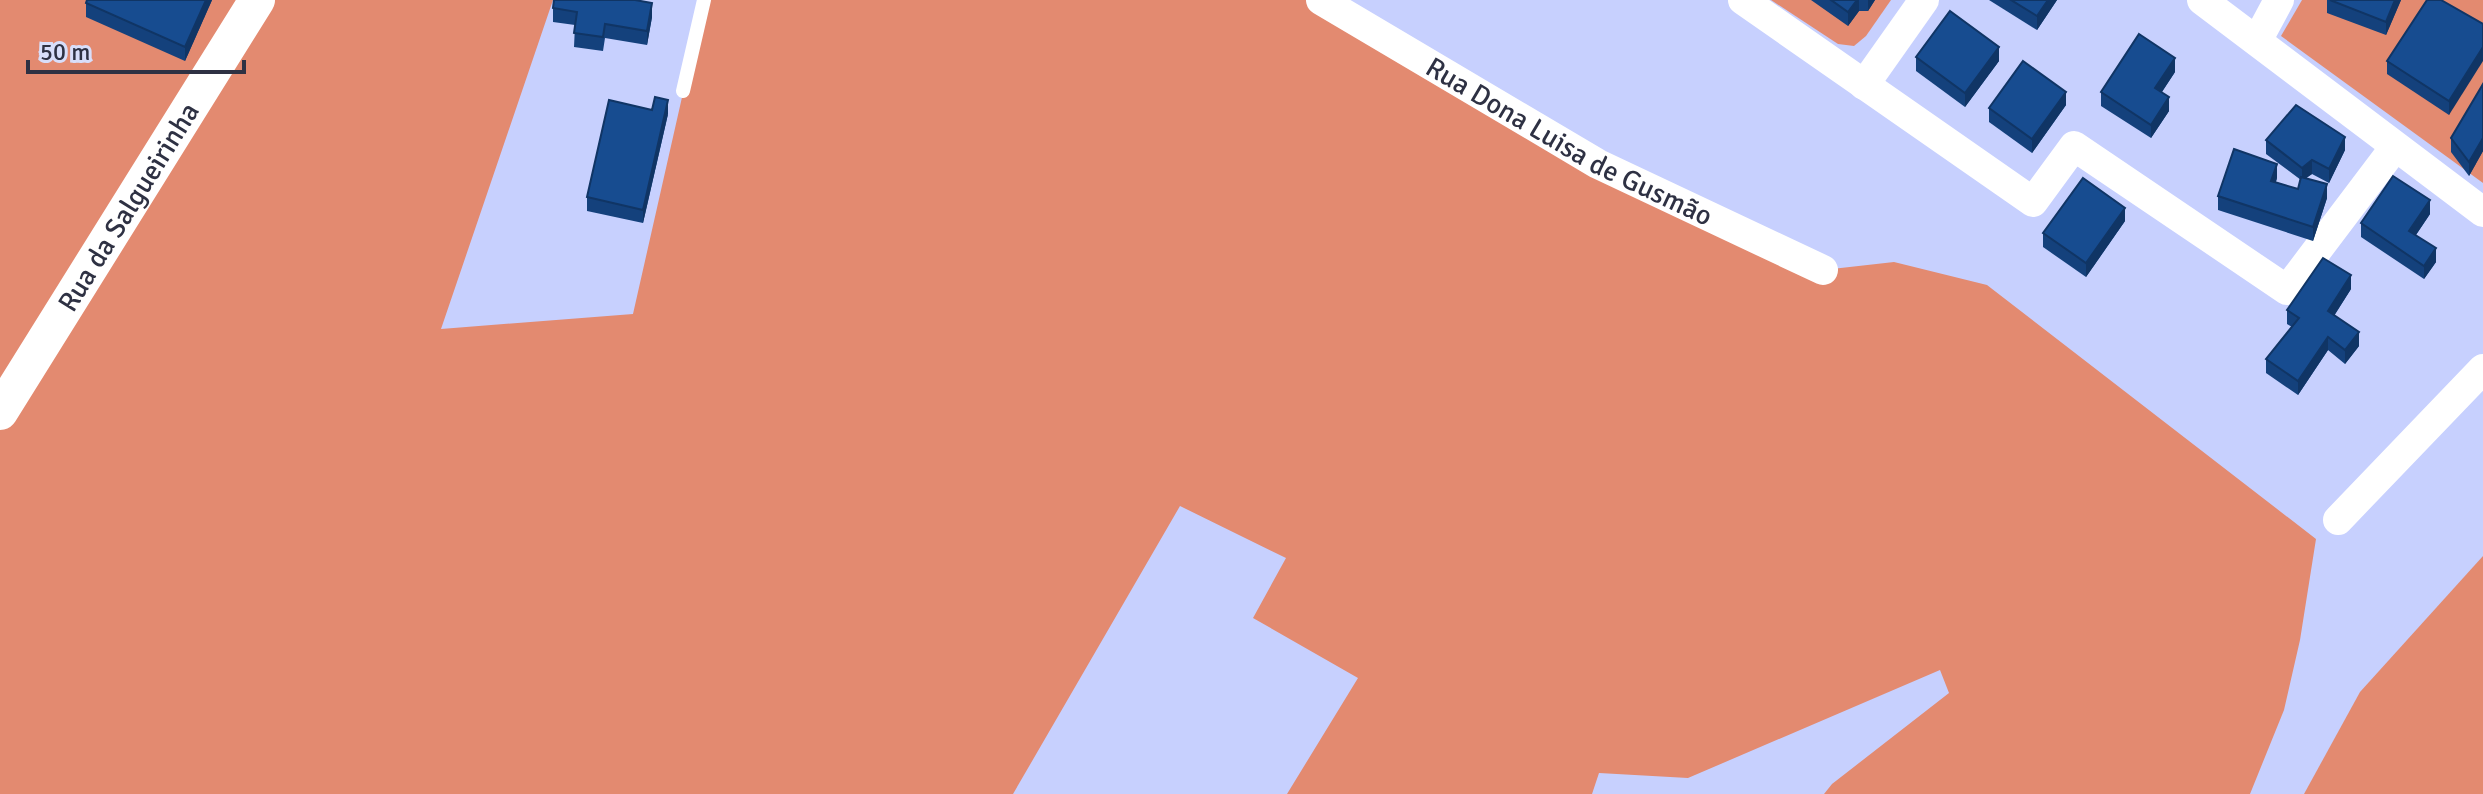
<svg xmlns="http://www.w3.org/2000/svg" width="2483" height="794" font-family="Signika,sans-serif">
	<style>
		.green { fill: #e38a70 }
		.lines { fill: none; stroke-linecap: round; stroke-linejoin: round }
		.service { stroke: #fff; stroke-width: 14 }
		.minor { stroke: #fff; stroke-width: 30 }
		.tertiary { stroke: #fff; stroke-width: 36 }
		.wall { fill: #14417c }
		.shaded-wall { fill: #103565 }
		.building { fill: #174c90; stroke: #103565; stroke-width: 2 }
		.labels { text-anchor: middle; stroke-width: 8; stroke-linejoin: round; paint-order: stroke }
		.street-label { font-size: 28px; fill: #2e3143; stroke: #d8defa }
	</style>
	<rect width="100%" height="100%" fill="#c7d0fe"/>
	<!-- green -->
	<g class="green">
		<polygon points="0,0 553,0 441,329 633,314 704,0 1321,0 1823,270 1894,262 1987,285 2316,539 2300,640 2284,710 2250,794 1824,794 1832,784 1949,693 1940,670 1688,778 1599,773 1592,794 1287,794 1358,678 1253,618 1286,558 1180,506 1013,794 0,794"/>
		<polygon points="1771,0 1891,0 1866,36 1854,46 1838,44"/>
		<polygon points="2302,0 2483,0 2483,183 2281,36"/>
		<polygon points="2483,556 2483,794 2304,794 2360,692"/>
	</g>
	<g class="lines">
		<!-- service -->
		<polyline class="service" points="683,91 704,0"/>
		<!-- minor -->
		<g class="minor">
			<path id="s1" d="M1321 0 1598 164 1823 270"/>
			<polyline points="1743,0 2033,202 2074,146 2287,290 2395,147"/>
			<polyline points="2202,0 2483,212"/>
			<polyline points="2257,41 2279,0"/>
			<polyline points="1864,85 1924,0"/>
			<polyline points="2338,520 2483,369"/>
		</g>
		<!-- tertiary -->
		<path class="tertiary" id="s2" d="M0 412 257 0"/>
	</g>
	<!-- wall -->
	<g class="wall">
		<polygon points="212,0 185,61 86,17 86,3"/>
		<polygon points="1811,0 1875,0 1868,11 1859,11 1848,26"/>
		<polygon points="1989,0 2057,0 2037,30"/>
		<polygon points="2327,0 2401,0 2386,35 2327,13"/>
		<polygon points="553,8 652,17 647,45 605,38 603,51 574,47 575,25 553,22"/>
		<polygon points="2483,24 2449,115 2387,74 2387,61"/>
		<polygon points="1916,57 1999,61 1965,107 1916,71"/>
		<polygon points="2175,72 2162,92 2169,111 2151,138 2101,106 2101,92"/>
		<polygon points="2483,84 2483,151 2469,176 2451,152 2451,138"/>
		<polygon points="2066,105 2032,153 1989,122 1989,108"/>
		<polygon points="668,114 643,223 587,211 587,197"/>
		<polygon points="2266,140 2345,150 2329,183 2312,174 2306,178 2327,198 2313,241 2218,210 2218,196 2277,178 2276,182 2298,189 2301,180 2266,154"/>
		<polygon points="2430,214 2416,235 2436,262 2424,279 2361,237 2361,223"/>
		<polygon points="2125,221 2086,277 2043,247 2043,233"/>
		<polygon points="2351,289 2334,316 2359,346 2345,364 2328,350 2298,395 2266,373 2266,359 2292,327 2287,324 2287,310"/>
	</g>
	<!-- shaded-wall -->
	<g class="shaded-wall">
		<polygon points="206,0 212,0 185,61 185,47"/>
		<polygon points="1857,0 1859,0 1859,11 1848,26 1848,12"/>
		<polygon points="1868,0 1875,0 1868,11"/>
		<polygon points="2048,0 2057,0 2037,30 2037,16"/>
		<polygon points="2395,0 2401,0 2386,35 2386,22"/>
		<polygon points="652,3 652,17 647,45 647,31"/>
		<polygon points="1999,47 1999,61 1965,107 1965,93"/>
		<polygon points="2483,47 2483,61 2449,115 2449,101"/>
		<polygon points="2175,58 2175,72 2155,102 2155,88"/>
		<polygon points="2066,92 2066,105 2032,153 2032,139"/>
		<polygon points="2169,97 2169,111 2151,138 2151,125"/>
		<polygon points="668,100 668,114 643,223 643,210"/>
		<polygon points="2345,137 2345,150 2329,183 2329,169"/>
		<polygon points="2483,138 2483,151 2469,176 2469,162"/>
		<polygon points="2312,160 2312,174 2302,181 2302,168"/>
		<polygon points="2277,164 2277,178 2271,194 2271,181"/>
		<polygon points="2327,184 2327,198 2313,241 2313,227"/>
		<polygon points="2430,200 2430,214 2409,245 2409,231"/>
		<polygon points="2125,208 2125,221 2086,277 2086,263"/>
		<polygon points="2436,248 2436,262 2424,279 2424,266"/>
		<polygon points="2351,275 2351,289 2328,325 2328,311"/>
		<polygon points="2359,332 2359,346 2345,364 2345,350"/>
		<polygon points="2328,337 2328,350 2298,395 2298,381"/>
	</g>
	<!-- building -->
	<g class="building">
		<polygon points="87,0 206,0 185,47 86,3"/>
		<polygon points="554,0 635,0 652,3 647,31 605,24 603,37 574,33 577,12 553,8"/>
		<polygon points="1831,0 1857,0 1848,12"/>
		<polygon points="2011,0 2048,0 2037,16"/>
		<polygon points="2330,0 2395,0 2386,22"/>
		<polygon points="2427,0 2441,0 2483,24 2483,47 2449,101 2387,61"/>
		<polygon points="1950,11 1999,47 1965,93 1916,57"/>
		<polygon points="2139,34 2175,58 2155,88 2169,97 2151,125 2101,92"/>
		<polygon points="2023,61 2066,92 2032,139 1989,108"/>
		<polygon points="2483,84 2483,138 2469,162 2451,138"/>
		<polygon points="655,97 668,100 643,210 587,197 609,100 652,110"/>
		<polygon points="2296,105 2345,137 2329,169 2312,160 2302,168 2266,140"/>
		<polygon points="2234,149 2277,164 2271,181 2298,189 2301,177 2327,184 2313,227 2218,196"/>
		<polygon points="2393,176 2430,200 2409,231 2436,248 2424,266 2361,223"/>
		<polygon points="2083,178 2125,208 2086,263 2043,233"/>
		<polygon points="2323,258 2351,275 2328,311 2359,332 2345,350 2328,337 2298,381 2266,359 2299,318 2287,310"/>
	</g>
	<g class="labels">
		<!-- street labels -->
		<g class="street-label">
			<text dy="10" stroke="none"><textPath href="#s1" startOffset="286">Rua Dona Luisa de Gusmão</textPath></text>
			<text dy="10" stroke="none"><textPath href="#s2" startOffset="242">Rua da Salgueirinha</textPath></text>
		</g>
	</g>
	<!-- scale -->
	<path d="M28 60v12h216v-12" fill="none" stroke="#2e3143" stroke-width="4"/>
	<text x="40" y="60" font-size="24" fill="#2e3143" stroke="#d8defa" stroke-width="6" paint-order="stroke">50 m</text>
</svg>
